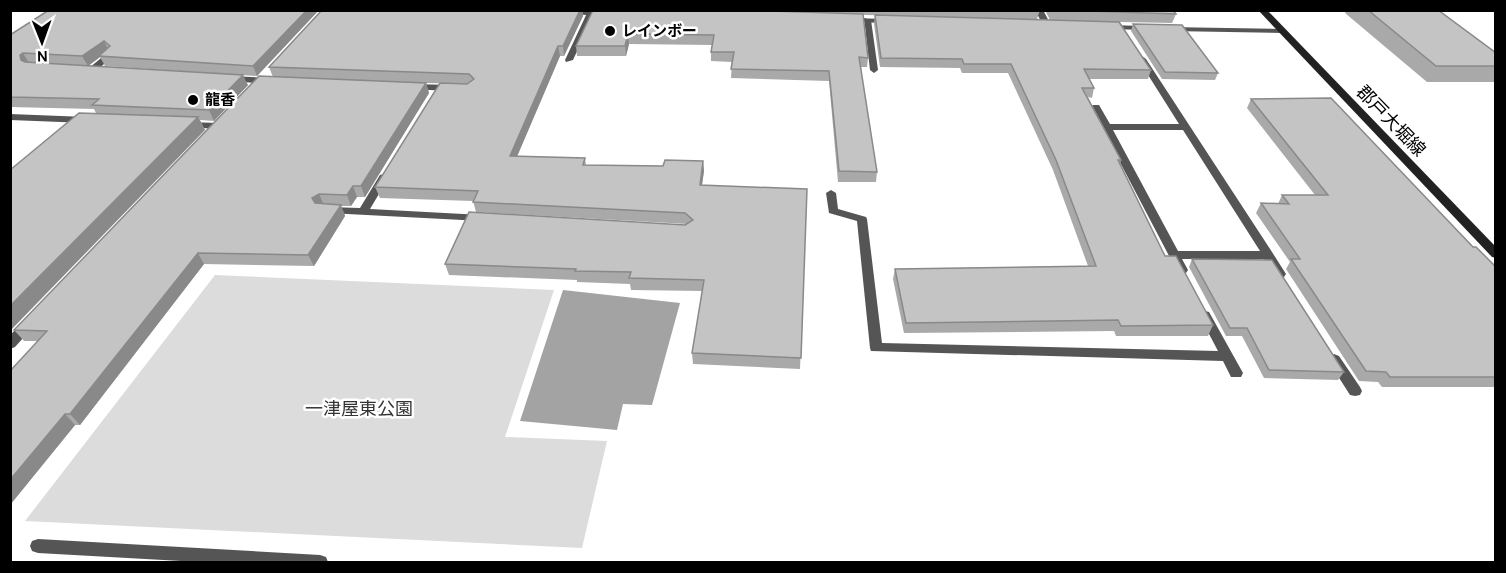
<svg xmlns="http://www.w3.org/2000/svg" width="1506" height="573" font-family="Karla,'Noto Sans JP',sans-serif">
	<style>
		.green { fill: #dcdcdc }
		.water { fill: #a3a3a3 }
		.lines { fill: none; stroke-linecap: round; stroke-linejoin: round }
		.service { fill: #555; fill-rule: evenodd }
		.minor { fill: #555; fill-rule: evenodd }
		.secondary { fill: #222; fill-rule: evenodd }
		.wall { fill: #a9a9a9 }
		.shaded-wall { fill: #898989 }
		.building { fill: #c4c4c4; stroke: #898989; stroke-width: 1.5 }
		.poi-dot { fill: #000; stroke: #fff; stroke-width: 2 }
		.labels { text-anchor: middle; stroke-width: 5; stroke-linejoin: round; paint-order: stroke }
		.far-poi-label { font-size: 15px; font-weight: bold; fill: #000; stroke: #fff; text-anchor: start }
		.street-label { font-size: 18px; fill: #000; stroke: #fff }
		.park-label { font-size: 18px; fill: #333; stroke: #fff }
	</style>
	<rect width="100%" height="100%" fill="#fff"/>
	<!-- green -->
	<polygon class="green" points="215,275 554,290 505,437 607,441 582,548 25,521"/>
	<!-- water -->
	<polygon class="water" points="563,290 680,303 652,405 623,404 617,430 520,421"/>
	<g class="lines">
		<!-- service -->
		<g class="service">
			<polygon points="588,11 595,13 573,60 566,62 565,60"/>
			<polygon points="864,18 871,20 878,70 874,73 870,70"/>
			<path d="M1142 56 1146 59 1272 252 1286 274 1284 277H1276L1264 259H1182L1188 270 1186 273H1178L1091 107 1093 105H1099L1110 124H1179L1138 59ZM1113 130H1183L1260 251H1178Z"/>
			<polygon points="384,174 389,177 370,209 482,215 487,218 482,221 328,213 323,210 328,207 360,208 380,175"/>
			<polygon points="831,190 836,193 838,209 866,217 867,219 882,343 1218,351 1199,315 1205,311 1209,312 1243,373 1241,377 1231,377 1223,361 871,351 870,348 857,221 829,213 826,193"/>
			<polygon points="1334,354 1339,356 1360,387 1362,391 1360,395 1355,396 1350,395 1329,362 1327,359 1329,356"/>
		</g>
		<!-- minor -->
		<g class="minor">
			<polygon points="564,10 607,12 611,14 607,16 567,14 564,14"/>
			<polygon points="1035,10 1043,10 1051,25 1050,27 1044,27"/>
			<polygon points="846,18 889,19 893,21 889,23 849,22 846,22"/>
			<polygon points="1104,25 1147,26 1151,28 1147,30 1107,29 1104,29"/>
			<polygon points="1167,27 1283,29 1287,31 1283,33 1170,31 1167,31"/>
			<polygon points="106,54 113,56 95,72 89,72 89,68"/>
			<polygon points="231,76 271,78 275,81 271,84 228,81 228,77"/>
			<polygon points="411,84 451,85 455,88 451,91 408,89 408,85"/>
			<polygon points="10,114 86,117 91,120 86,123 10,120"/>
			<polygon points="187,122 219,123 224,126 219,129 184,127 182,125"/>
			<polygon points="30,319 34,320 36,323 34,326 15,347 10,349 10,335 26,320"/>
			<polygon points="38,539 320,555 326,557 328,562 199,562 38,553 32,551 30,546 32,541"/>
		</g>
		<!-- secondary -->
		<polygon class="secondary" points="1258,10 1267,10 1496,247 1496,258 1492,257"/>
	</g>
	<!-- wall -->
	<g class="wall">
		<polygon points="319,10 257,76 105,66 100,57 88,66 248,85 214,121 200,120 205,130 96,113 94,109 10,107 10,35"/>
		<polygon points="322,10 583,10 583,16 564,56 560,56 517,156 585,158 586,165 663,166 703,161 704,171 702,186 807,189 800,369 693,364 692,353 702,291 631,290 630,284 577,282 577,280 449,275 445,264 685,225 687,224 476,212 473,201 380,198 375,187 467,84 426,83 429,93 365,197 357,197 351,206 341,206 345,216 314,266 204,264 80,425 75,425 10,505 37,341 24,341 14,330 273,77 269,67"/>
		<polygon points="593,10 1040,10 1037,19 1050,20 1045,10 1173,10 1176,14 1172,23 1120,22 1151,70 1148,79 1089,79 1094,88 1092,98 1088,97 1121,160 1120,164 1165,256 1213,325 1208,336 1116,336 1114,331 904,333 893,279 895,269 1088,266 1053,170 1008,73 962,73 960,68 880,67 874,24 875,15 928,16 863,15 868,58 867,67 860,67 877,172 876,182 838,182 829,81 731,78 732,62 711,61 711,52 712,45 629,44 626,56 577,56 576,46"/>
		<polygon points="1347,10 1438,10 1496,53 1496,82 1427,82 1345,13"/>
		<polygon points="1133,24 1218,73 1215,80 1162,79 1131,31"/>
		<polygon points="1251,99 1473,247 1496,267 1496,387 1382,387 1378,382 1359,381 1286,269 1290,262 1256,213 1261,203 1278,204 1282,195 1315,195 1247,108"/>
		<polygon points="1192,259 1344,372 1338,380 1264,378 1242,336 1226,336 1189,267"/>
	</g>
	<!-- shaded-wall -->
	<g class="shaded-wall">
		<polygon points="307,10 319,10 257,76 253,66"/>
		<polygon points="580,10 583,10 583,16 564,56 563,46"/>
		<polygon points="628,34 629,44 626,56 625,46"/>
		<polygon points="104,41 109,51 99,56 100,57 88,66 82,56"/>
		<polygon points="558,46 560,56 513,166 510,156"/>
		<polygon points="23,53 29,63 27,65 21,60 20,55"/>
		<polygon points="243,75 248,85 214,121 209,110"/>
		<polygon points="426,83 429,93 365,197 361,186"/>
		<polygon points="198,117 205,130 10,331 10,306"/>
		<polygon points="703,161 704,171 700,196 700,185"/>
		<polygon points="353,186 357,197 351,206 347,195"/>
		<polygon points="319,194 324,205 317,209 312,198"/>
		<polygon points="341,205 345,216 314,266 308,255"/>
		<polygon points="198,253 204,264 80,425 70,414"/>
		<polygon points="65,414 75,425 10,505 10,480"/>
	</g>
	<!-- building -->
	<g class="building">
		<polygon points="49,10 307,10 253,66 99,56 110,46 104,41 82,56 23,53 20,55 21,60 25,62 243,75 209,110 92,105 99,99 10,97 10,35"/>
		<polygon points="322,10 580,10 563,46 558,46 510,156 585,158 583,165 663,166 665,160 703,161 700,185 807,189 801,358 692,353 704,280 629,278 631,272 575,271 576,269 445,264 469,212 685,225 693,220 685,213 473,202 478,191 375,187 440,83 467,84 474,79 469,74 269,67"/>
		<polygon points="593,10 734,10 863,14 868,58 859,57 877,172 839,171 829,71 731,69 734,52 711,52 714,35 628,34 625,46 576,46"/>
		<polygon points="1058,10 1173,10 1176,14"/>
		<polygon points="1368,10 1438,10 1496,53 1496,66 1436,66"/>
		<polygon points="875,15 1119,22 1151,70 1084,69 1094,88 1082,88 1121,160 1118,160 1165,256 1176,256 1213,325 1121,326 1118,320 906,323 895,269 1096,266 1056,160 1011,64 964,64 962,59 881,58"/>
		<polygon points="1133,24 1182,25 1218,73 1165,72"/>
		<polygon points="259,76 426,83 361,186 353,186 347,195 319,194 312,198 315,203 341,205 308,255 198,253 70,414 65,414 10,480 10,371 47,331 14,330"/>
		<polygon points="1331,98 1473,247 1476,247 1496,267 1496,377 1390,377 1386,372 1366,371 1291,259 1300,259 1261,203 1289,204 1282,195 1328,195 1251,99"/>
		<polygon points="79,113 198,117 10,306 10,170"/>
		<polygon points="1192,259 1272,260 1344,372 1269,370 1247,328 1230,328"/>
	</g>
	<!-- markers -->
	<g class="poi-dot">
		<circle cx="610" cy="31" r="6"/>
		<circle cx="193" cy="100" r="6"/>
	</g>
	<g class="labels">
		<!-- far-poi labels -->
		<g class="far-poi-label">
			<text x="622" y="36">レインボー</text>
			<text x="205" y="105">龍香</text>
		</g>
		<!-- street labels -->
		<g class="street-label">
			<text transform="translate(1391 121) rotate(46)" y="6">郡戸大堀線</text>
		</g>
		<!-- park labels -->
		<g class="park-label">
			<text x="359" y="415">一津屋東公園</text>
		</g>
	</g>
	<!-- border -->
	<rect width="1506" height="573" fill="none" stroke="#000000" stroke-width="24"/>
	<!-- north arrow -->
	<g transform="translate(42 42) rotate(179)" stroke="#ffffff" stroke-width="4.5" paint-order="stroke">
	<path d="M0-4.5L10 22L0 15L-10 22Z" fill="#000000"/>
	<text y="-9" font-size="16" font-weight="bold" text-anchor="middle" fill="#000000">N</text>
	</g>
</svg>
